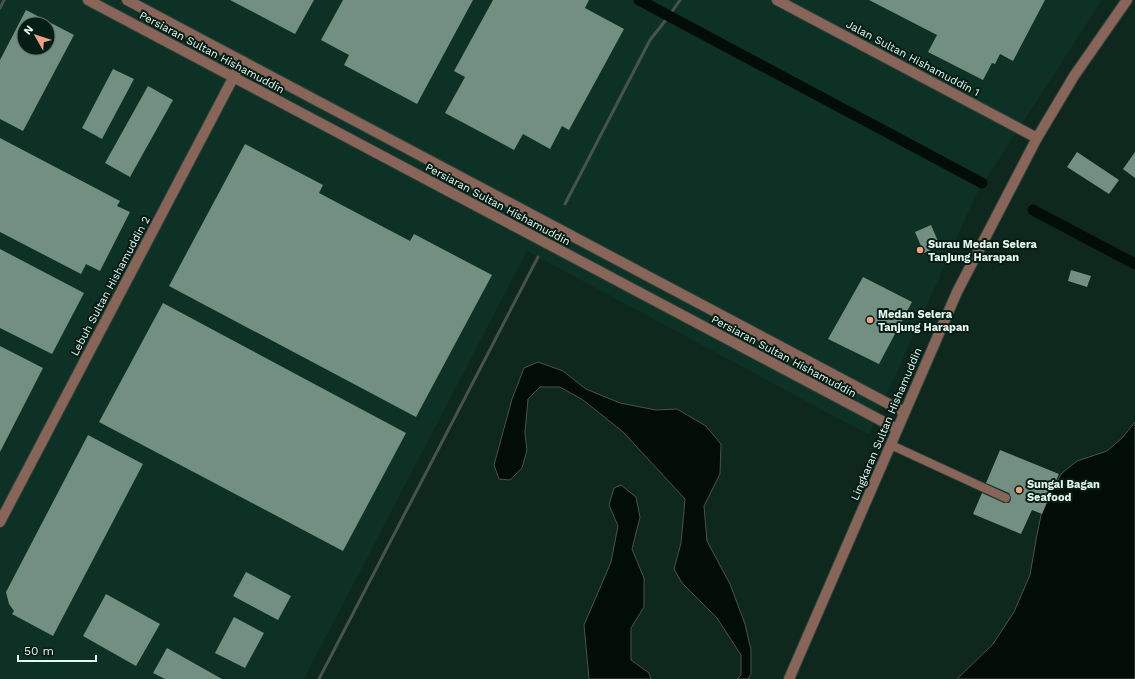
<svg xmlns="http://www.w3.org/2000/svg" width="1135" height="679" font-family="'Work Sans',sans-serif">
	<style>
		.built { fill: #0d3124; fill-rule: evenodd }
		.water { fill: #020d08; stroke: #47534d }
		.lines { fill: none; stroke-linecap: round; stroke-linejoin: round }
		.stream { stroke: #47534d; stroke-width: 3 }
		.canal { stroke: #020d08; stroke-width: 11 }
		.building { fill: #728f82; fill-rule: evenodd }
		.pedestrian-casing { stroke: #2c453b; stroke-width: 10 }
		.minor-casing { stroke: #2c453b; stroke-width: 12 }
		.tertiary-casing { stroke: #2c453b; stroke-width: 12 }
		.pedestrian { stroke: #896459; stroke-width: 8 }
		.minor { stroke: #896459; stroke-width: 10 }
		.tertiary { stroke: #896459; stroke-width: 10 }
		.poi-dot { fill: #f39f84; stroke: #041e15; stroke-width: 1.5 }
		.labels { text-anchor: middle; stroke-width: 4; stroke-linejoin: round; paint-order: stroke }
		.street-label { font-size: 11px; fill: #e7f7ef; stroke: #041e15 }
		.poi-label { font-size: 11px; font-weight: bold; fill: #e7f7ef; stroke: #041e15; text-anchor: start }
	</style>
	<rect width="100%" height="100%" fill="#0e281e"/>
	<!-- built -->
	<path class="built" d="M0 0H1102L976 195 869 435 527 251 304 679H0ZM24 24H48V48H24Z"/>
	<!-- water -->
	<g class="water">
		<polygon points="538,362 563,371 586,389 620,403 656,410 677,409 706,426 721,444 720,474 704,506 707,541 730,584 745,624 751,650 751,674 748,679 737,679 741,675 741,655 717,618 682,583 674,569 681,543 685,499 623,432 583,400 560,387 540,387 528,399 525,433 527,450 522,468 510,480 499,479 494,465 512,399 524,368"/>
		<polygon points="1135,422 1135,679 957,679 993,644 1014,612 1030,575 1036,540 1041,515 1052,490 1062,473 1077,461 1107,451 1123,437"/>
		<polygon points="621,485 636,497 640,517 632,549 644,578 644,607 631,628 631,660 649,673 651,679 589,679 584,625 611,562 618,526 609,505 614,488"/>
	</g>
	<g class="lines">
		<!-- stream -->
		<g class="stream">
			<polyline points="0,8 4,0"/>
			<polyline points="565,204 650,40 669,16 680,0"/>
			<polyline points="319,679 538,257"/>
		</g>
		<!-- canal -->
		<g class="canal">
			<polyline points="639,0 982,183"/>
			<polyline points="1033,210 1135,264"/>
		</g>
	</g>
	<!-- building -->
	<g class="building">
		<polygon points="230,0 314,0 295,34"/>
		<polygon points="343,0 473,0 417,104 344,65 349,55 321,40"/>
		<polygon points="493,0 589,0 585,8 624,29 569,130 562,126 550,149 523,134 514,150 445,113 465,77 454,71"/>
		<polygon points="869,0 1045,0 1013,61 1000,54 995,64 992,63 983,80 928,52 937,35"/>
		<path d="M26 10 74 35 23 131 0 119V60ZM24 24H48V48H24Z"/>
		<polygon points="113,69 134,79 102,139 82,128"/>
		<polygon points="148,86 173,100 130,177 105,163"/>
		<polygon points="0,138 120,201 117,206 130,212 100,271 86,264 81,274 0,232"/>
		<polygon points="245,144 323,185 319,193 410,241 414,234 492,275 416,417 169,286"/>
		<polygon points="1077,152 1119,180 1109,194 1067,167"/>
		<polygon points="1135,152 1135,178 1123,169"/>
		<polygon points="931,225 940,246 924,253 915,232"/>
		<polygon points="0,249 84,293 52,354 0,328"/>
		<polygon points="1071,270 1091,276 1087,287 1068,281"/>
		<polygon points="863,277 912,302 879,364 828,339"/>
		<polygon points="163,303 406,433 343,551 99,422"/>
		<polygon points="0,346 43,368 0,452"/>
		<polygon points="88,435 143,464 53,636 12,614 14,611 9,604 6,592"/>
		<polygon points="1000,450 1059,474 1042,514 1032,510 1021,534 973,514 982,493 1004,503 1009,503 1011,500 1011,497 1009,493 986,483"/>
		<polygon points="246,572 291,596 278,620 233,596"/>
		<polygon points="106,594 160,624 136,666 83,636"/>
		<polygon points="234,617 264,633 245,668 215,653"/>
		<polygon points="167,648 222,679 165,679 153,673"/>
	</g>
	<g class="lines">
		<!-- pedestrian casing -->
		<g class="pedestrian-casing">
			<polyline id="pedestrian" points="891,445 1006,498"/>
		</g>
		<!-- minor casing -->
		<g class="minor-casing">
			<g id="minor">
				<polyline points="777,0 1037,138"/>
				<polyline points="0,522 242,61"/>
			</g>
		</g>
		<!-- tertiary casing -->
		<g class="tertiary-casing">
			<g id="tertiary">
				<polyline points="88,0 897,429"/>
				<polyline points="127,0 904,412"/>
				<polyline points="789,679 957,292 1037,138 1074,76 1127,0"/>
			</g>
		</g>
		<!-- pedestrian -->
		<use href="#pedestrian" class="pedestrian"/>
		<!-- minor -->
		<use href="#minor" class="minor"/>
		<!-- tertiary -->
		<use href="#tertiary" class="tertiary"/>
	</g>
	<!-- markers -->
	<g class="poi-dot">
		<circle cx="920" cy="250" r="4"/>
		<circle cx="870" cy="320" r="4"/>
		<circle cx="1019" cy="490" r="4"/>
	</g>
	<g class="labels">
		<!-- street labels -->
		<g class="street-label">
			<text transform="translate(212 52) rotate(28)" y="4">Persiaran Sultan Hishamuddin</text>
			<text transform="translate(913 58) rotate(28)" y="4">Jalan Sultan Hishamuddin 1</text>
			<text transform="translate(498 204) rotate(28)" y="4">Persiaran Sultan Hishamuddin</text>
			<text transform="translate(110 286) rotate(-62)" y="4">Lebuh Sultan Hishamuddin 2</text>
			<text transform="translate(784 356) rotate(28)" y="4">Persiaran Sultan Hishamuddin</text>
			<text transform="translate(886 424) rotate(-67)" y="4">Lingkaran Sultan Hishamuddin</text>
		</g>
		<!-- poi labels -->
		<g class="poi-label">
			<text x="928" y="248">Surau Medan Selera<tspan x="928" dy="13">Tanjung Harapan</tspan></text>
			<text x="878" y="318">Medan Selera<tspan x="878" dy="13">Tanjung Harapan</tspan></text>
			<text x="1027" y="488">Sungai Bagan<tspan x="1027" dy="13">Seafood</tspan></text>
		</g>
	</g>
	<!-- north arrow -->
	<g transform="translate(36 36) rotate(309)"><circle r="19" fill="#041e15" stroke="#5f756c"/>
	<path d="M0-3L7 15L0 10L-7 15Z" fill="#f39f84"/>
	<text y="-6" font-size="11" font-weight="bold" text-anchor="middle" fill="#e7f7ef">N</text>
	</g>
	<!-- scale -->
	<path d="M18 655v6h78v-6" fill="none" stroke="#e7f7ef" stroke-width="2"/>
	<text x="24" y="655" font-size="12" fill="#e7f7ef" stroke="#041e15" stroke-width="3" paint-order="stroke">50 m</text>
</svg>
